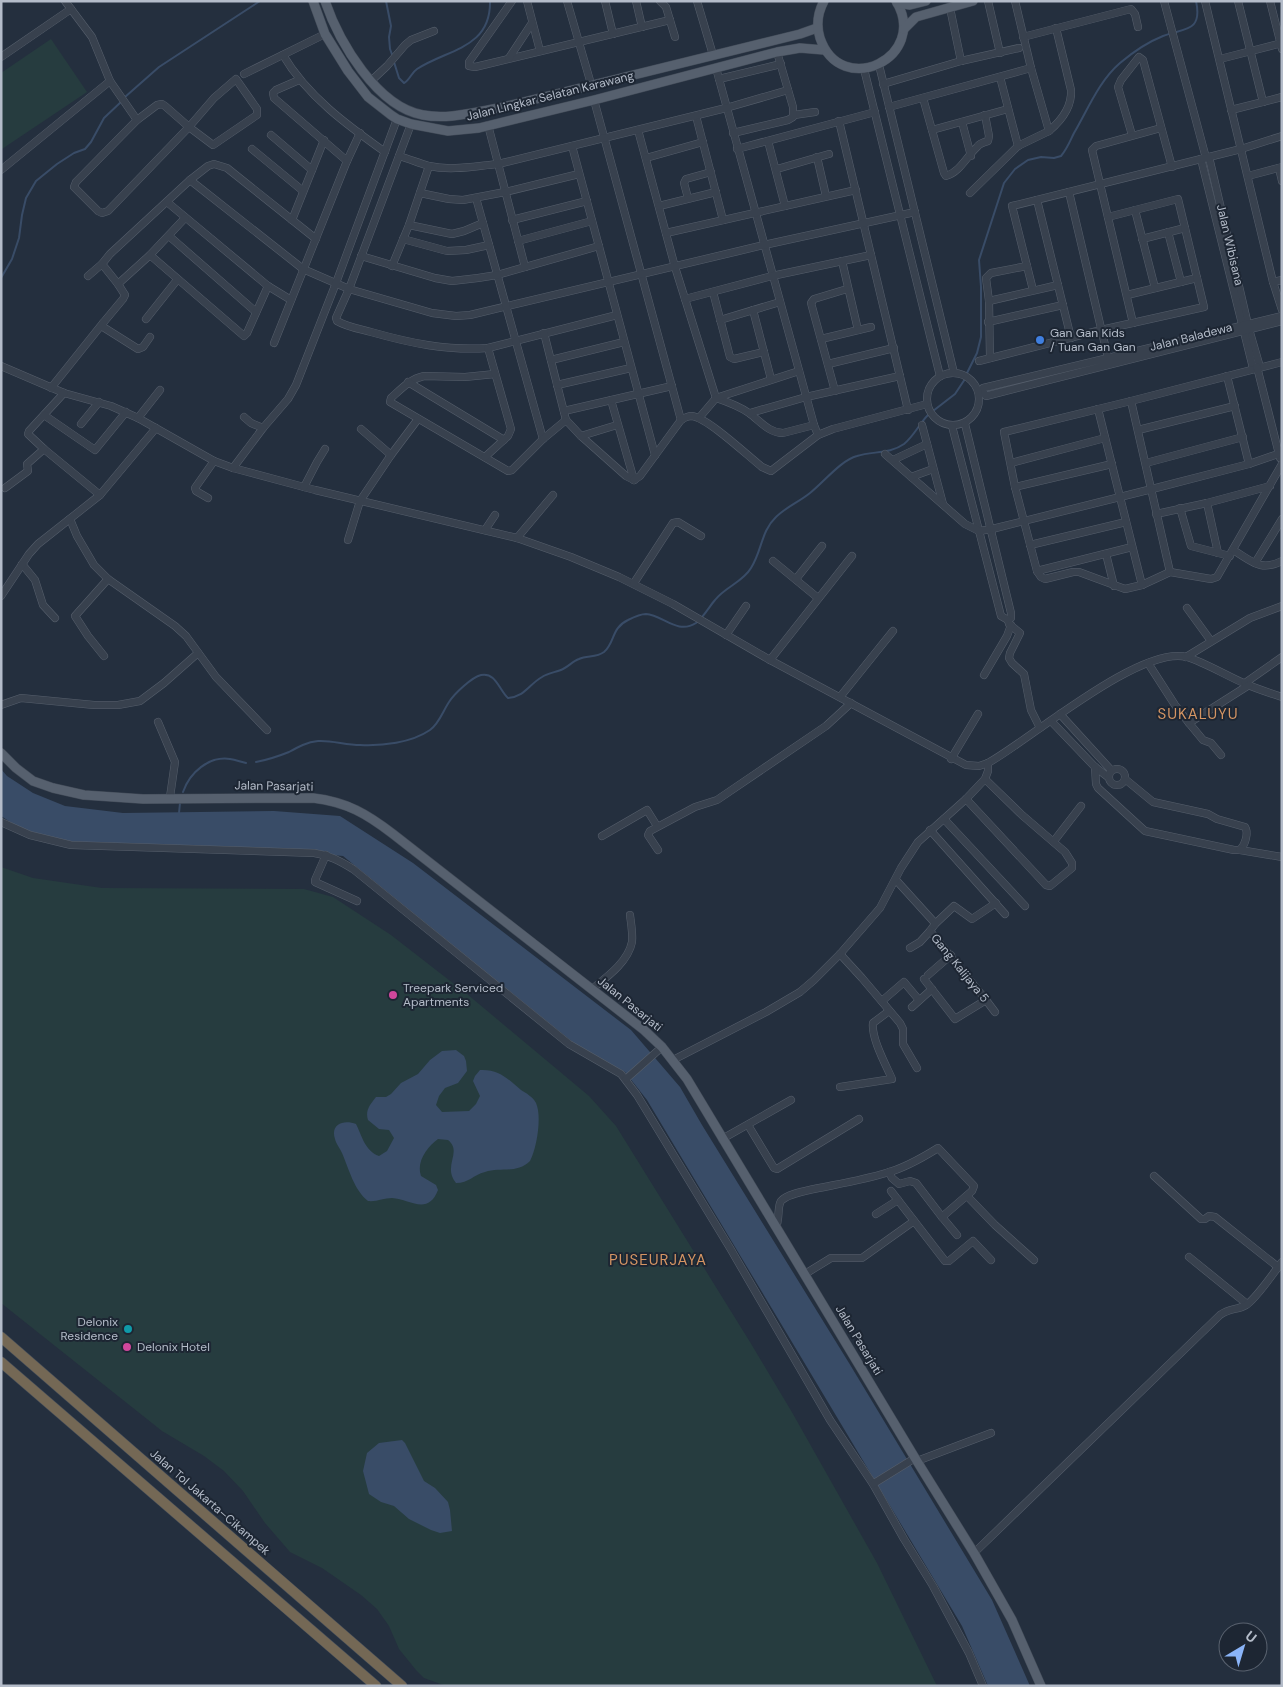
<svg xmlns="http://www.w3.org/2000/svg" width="1283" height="1687" font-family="'DM Sans',sans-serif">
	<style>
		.green { fill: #263c3f }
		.water { fill: #394c67 }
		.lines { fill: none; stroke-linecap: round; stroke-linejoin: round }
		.stream { stroke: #394c67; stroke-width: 2 }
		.minor-casing { stroke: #565f6c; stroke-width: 8 }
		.major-casing { stroke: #414a57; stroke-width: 10 }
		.highway-casing { stroke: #434c59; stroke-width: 11 }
		.minor { stroke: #38414e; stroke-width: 7 }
		.major { stroke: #56606e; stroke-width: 9 }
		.highway { stroke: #746855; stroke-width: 10 }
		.shop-dot { fill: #3f7fe0; stroke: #1d2633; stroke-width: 2 }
		.hotel-dot { fill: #d1479c; stroke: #1d2633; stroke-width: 2 }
		.culture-dot { fill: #0f9aa8; stroke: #1d2633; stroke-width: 2 }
		.labels { text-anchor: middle; stroke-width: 4; stroke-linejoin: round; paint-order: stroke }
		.street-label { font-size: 12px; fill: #b4bcc9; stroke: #1d2633 }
		.poi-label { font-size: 12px; fill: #b4bcc9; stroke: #1d2633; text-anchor: start }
		.quarter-label { font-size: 15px; letter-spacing: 1px; fill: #d59563; stroke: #1d2633 }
	</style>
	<rect width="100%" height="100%" fill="#242f3e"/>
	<!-- green -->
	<g class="green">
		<polygon points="51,39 87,92 2,149 1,73"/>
		<polygon points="1,867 33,878 102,888 304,889 333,897 391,935 467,994 589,1096 616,1126 750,1342 793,1414 877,1563 937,1686 446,1686 424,1678 416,1670 399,1649 389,1626 377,1609 361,1595 322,1568 290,1552 265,1523 243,1491 224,1471 204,1456 162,1431 1,1303"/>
	</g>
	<!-- water -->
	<g class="water">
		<path d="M1 769 7 776 33 793 65 806 123 813 274 811 340 816 413 863 631 1030 680 1087 702 1125 849 1363 992 1600 1030 1686H988L962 1626 647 1100 625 1072 580 1048 343 856 258 848 83 843C54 840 25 833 1 816Z"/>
		<path d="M456 1050 464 1056 466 1061 467 1071 458 1083 445 1088 439 1096 436 1105 442 1112 469 1111 476 1104 480 1096 473 1081 475 1076 480 1070C499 1069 508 1079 521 1090 526 1093 533 1097 536 1103 542 1116 537 1148 530 1161 517 1174 500 1167 485 1172 473 1175 469 1183 456 1183 442 1166 463 1152 448 1140L438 1139C427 1147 416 1162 421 1176L436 1185 438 1190C428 1216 410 1199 392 1198 384 1198 376 1202 368 1201 354 1190 349 1169 342 1153 340 1148 336 1144 335 1139 330 1124 344 1119 356 1124 362 1136 365 1151 379 1156L387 1151 394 1138 389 1130 379 1129 368 1120C365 1110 370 1105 376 1097H386L391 1094 401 1083 418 1074 430 1060 442 1051Z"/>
		<polygon points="402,1440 405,1443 424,1481 435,1488 448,1502 450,1510 452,1531 440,1533 431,1530 409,1519 394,1506 381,1502 369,1494 363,1471 367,1453 379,1443"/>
	</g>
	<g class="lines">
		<!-- stream -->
		<g class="stream">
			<polyline points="386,1 391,26 389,37 390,49 393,57"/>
			<path d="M394 62 399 78 404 83C410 80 411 73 417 69 447 49 491 49 490 1"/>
			<polyline points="125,97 159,67 260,1"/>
			<polyline points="1,278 12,259 19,238 22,215 26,198 36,181 57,164 74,153 85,149 91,142 104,118 122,101"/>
			<path d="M967 373 977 353 981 337V287L979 260 1004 183 1015 169 1028 160 1041 157 1054 158 1061 156C1067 149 1070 141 1074 133 1088 109 1099 81 1120 63 1133 52 1148 42 1163 36 1183 28 1203 33 1196 1"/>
			<polyline points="933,411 955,394 965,379"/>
			<path d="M256 762C267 760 279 756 289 752 298 747 307 742 318 741 331 740 346 745 360 745 382 746 411 743 430 730 439 724 443 711 449 702 454 694 472 677 481 675 496 672 499 690 508 698 526 696 528 685 542 677 548 673 557 672 563 669 569 666 573 661 579 659 587 655 596 658 604 652 615 643 611 628 628 620 634 617 640 614 646 614 663 615 677 635 696 623 703 618 709 607 715 600 725 587 743 582 751 568 762 551 761 531 776 517 786 507 799 502 810 493 823 483 841 460 857 456 873 451 890 454 904 444 914 436 919 424 928 415"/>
			<path d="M183 792C190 772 209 756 230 759 236 760 241 762 246 763"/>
			<polyline points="179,813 180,803"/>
		</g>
		<!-- minor casing -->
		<g class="minor-casing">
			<g id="minor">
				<polyline points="65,1 92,37 110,81 137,120"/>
				<polyline points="512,1 469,62 469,66 475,67 670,20"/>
				<polyline points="527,1 540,51"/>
				<polyline points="567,1 591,84"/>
				<polyline points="605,1 613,34"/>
				<polyline points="636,1 642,27"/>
				<polyline points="660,1 666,7 675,37"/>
				<polyline points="697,1 713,55"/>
				<polyline points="988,1 1000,53"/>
				<polyline points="1164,1 1206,158"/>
				<polyline points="1205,1 1273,282 1282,310"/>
				<polyline points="1238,1 1263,102"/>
				<polyline points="1270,1 1282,49"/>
				<polyline points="950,8 961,61"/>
				<polyline points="1023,37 1131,9 1135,14 1138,27"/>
				<path d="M283 55C307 96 347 125 385 152"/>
				<polyline points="1,57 71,9"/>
				<polyline points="509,58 532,23"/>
				<polyline points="1220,59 1282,43"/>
				<polyline points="879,65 954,373"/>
				<polyline points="716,68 814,425 818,435"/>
				<polyline points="864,69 940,376"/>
				<polyline points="244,74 325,34"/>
				<polyline points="1000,77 1018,146"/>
				<polyline points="719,79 781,64"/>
				<polyline points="299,80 276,90 273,93 274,98 347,161"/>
				<polyline points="371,81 387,66 405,45 411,40 434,31"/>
				<polyline points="883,84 961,61 1019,48"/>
				<path d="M923 98 944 173 946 176C960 172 967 156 977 147 979 144 984 142 988 141L989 136 985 115"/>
				<polyline points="594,100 681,420"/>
				<polyline points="889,107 1031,68"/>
				<polyline points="1231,110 1282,97"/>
				<polyline points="794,115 815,112"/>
				<polyline points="696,116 723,220"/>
				<polyline points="839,121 908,410"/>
				<polyline points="962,122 971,156"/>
				<path d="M411 124 349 289 336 318 337 321C347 327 360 329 371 332 410 343 447 351 488 348L617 315"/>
				<polyline points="488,125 525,267"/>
				<polyline points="189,127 214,98 236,79 257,109 257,115 254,117 213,145 189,127 165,106 162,104 157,105 137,120 76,182 74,187 98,211 102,213 108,211 189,127"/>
				<polyline points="638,130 675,267 716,398"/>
				<polyline points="932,130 1008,109"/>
				<path d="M1049 131C1062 120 1072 106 1071 90L1056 28"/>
				<polyline points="733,133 788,120 793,117 793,107 777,52"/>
				<polyline points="271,135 312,170"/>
				<polyline points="1132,135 1118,87 1121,80 1139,57 1143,60 1172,167"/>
				<polyline points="768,141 785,206"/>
				<polyline points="572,146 655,455"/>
				<polyline points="252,149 303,191"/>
				<polyline points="737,149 875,112"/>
				<path d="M399 156C409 159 419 163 429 166 452 171 475 166 498 164L726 108 788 90"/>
				<polyline points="817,157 826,196"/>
				<polyline points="1209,157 1249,329 1260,367"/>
				<polyline points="646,158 703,142"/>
				<polyline points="1201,159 1253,368"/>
				<polyline points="1279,168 1282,181"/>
				<polyline points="777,169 829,154"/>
				<polyline points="1,170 110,81"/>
				<polyline points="1248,176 1282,167"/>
				<polyline points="190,180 303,269 349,289 432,313 456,316 470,315 764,245 915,212"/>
				<polyline points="1069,192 1109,362"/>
				<polyline points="420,193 449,199 463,200 505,192 579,174"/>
				<polyline points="970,193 1018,146 1049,131 1031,68 1015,1"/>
				<polyline points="476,198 543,439"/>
				<polyline points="688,198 684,183 686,179 711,172"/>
				<polyline points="1037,200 1071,338"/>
				<polyline points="167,202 268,286 291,300"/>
				<polyline points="659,206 716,192"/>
				<polyline points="1135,210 1155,288"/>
				<polyline points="292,220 324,140"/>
				<polyline points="512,220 587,201"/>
				<polyline points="409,225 452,234 464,231 483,223"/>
				<polyline points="1168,232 1181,282"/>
				<polyline points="666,233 856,190"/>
				<polyline points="169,236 256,312"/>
				<polyline points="403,239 447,251 466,250 489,245"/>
				<polyline points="1142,239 1185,228"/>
				<polyline points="518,241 592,221"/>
				<polyline points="150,255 244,336 247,333 268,286"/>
				<polyline points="361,256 435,278 452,281 478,278 497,275 599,246"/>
				<polyline points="842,261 858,330"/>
				<polyline points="392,266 409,225 429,166"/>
				<polyline points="88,276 102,264"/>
				<polyline points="1273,282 1282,280"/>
				<polyline points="118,284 150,255 185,218"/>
				<polyline points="1033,290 1012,206 1241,149 1282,136"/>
				<polyline points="713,292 730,357 734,359 764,352"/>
				<polyline points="1127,295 1197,278"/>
				<polyline points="685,299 772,276 871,255"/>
				<polyline points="989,301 1058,285"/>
				<polyline points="753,310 771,379"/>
				<polyline points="1282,316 983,388 982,390 986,396 1282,321"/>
				<polyline points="146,319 177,280"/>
				<polyline points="720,320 780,302"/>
				<polyline points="988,322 1063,305"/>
				<polyline points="1133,323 1092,150 1096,146 1161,128"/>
				<polyline points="544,333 566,420 581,436 626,476 634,480"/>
				<polyline points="150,337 143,347 138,349 103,327 103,323 123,299 125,295 118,284 102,264 110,254 190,180 208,166 214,164 227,168 316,239"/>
				<polyline points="821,339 871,327"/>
				<polyline points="274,343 347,161 360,133"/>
				<polyline points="990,358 989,301 986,278 991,273 1027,266"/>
				<polyline points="551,360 624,342"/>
				<polyline points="979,361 1101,330 1204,307 1178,199 1108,217"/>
				<polyline points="1282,362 1131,401 1004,432 1015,487 1037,571 1041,577 1045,579 1073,572 1079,572 1125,589 1142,585 1170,572 1211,579 1217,577 1282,464"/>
				<polyline points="828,364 894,348"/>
				<path d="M1 366 64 393 111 406 138 418 214 461 233 468 315 490 517 538 571 557 619 577 673 604 770 660 966 765 979 766 988 763C1031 739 1140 645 1187 657 1206 663 1227 676 1246 684 1257 689 1270 693 1282 697"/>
				<polyline points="1257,367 1280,458"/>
				<circle cx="953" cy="399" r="26"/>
				<path d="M495 374 465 377 424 376C410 379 401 389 391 398L390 402 508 471 512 470 543 439 566 420"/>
				<polyline points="1227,376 1249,464"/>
				<polyline points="408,382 504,440"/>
				<polyline points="557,385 631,368"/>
				<polyline points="51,388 103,323"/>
				<polyline points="835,391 811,303 814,299 847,289"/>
				<polyline points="64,393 29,431 28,434 44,449 100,495"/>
				<path d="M716 398C728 402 739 406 749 413 760 421 769 433 783 433L814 425"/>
				<polyline points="611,400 634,480"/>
				<polyline points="1131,401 1170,572"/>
				<polyline points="1098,409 1142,585"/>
				<polyline points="564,411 672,386"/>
				<polyline points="750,413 806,397 900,376"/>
				<polyline points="44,415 95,450 126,412"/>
				<polyline points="138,418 160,390"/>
				<polyline points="699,418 716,398 799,371"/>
				<polyline points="81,424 99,402"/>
				<polyline points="965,424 1011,613 1011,618 1008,620"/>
				<polyline points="922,425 943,504"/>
				<polyline points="952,426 1001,616 1008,620 1009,624 1020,633 1010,653 1009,658 1012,663 1024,674 1031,710 1040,728"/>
				<polyline points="263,428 288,399 296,385 336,283 397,119"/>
				<polyline points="1138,430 1235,406"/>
				<polyline points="581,436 617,425"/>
				<polyline points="885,454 965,524 979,531 992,529 1152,489 1249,464 1278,454"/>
				<polyline points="391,455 418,419"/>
				<polyline points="485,457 508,436 511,429 488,348"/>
				<polyline points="893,460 927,444"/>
				<polyline points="1011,463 1105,438"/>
				<polyline points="1146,463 1243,437"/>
				<polyline points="233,468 263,428 251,423 244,417"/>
				<polyline points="911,477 933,469"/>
				<path d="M634 480 640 476 681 420C684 418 688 416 692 416 708 418 748 456 762 467L771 471 818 435 833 429 927 404"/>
				<polyline points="304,487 317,462 325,449"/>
				<polyline points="1015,487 1112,464"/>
				<polyline points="5,488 28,471 27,464 44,449"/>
				<polyline points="208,498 196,491 195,488 214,461"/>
				<polyline points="1207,503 1218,553"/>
				<polyline points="1180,508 1191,546 1230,556"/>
				<polyline points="1156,514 1207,503 1270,486"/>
				<polyline points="70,519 77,536 94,565 108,579 175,626 186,636 216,677 267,730"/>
				<polyline points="485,530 495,515"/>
				<polyline points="517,538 553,495"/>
				<polyline points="348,540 360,501 391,455 361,429"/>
				<polyline points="1030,545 1126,522"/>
				<path d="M1233 550C1252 561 1260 572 1282 561"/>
				<polyline points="1106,554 1114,586"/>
				<polyline points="773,561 818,598"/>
				<polyline points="1255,563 1282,519"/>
				<polyline points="22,564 35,580 43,605 55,618"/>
				<polyline points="1037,571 1132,547"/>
				<polyline points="796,579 822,546"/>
				<polyline points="634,583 673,523 678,522 701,536"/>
				<polyline points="1,596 29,554 38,544 100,495 156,428"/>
				<polyline points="1187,608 1211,641"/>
				<polyline points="726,635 746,606"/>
				<polyline points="104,656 88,636 75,616 108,579"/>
				<polyline points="1186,657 1250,618 1282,606"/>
				<polyline points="770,660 852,556"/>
				<polyline points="1148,663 1175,705 1189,723 1203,740 1211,743 1221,755"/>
				<polyline points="984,675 1007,636 1011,625"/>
				<polyline points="1245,683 1282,657"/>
				<polyline points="840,697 893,631"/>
				<polyline points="1,705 21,698 94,705 118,705 140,701 164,683 198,653"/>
				<polyline points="1060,714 1111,770"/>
				<polyline points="1051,721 1095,767 1108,777"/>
				<polyline points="158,722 175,762 170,797"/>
				<polyline points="1189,723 1249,685"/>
				<polyline points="951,759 978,714"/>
				<path d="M1095 767 1096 784 1098 788 1145 831 1234 850H1240C1245 845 1249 833 1245 827L1217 819 1208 814 1153 802 1125 779"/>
				<circle cx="1117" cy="777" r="8"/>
				<polyline points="966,799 1046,885 1050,886 1072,868 1072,863 1065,852 1022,815 985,779"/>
				<polyline points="944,819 1025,906"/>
				<path d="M1 822 30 835 71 845 314 853C329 855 340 861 353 869L569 1044 621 1074 637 1095 730 1248 830 1420 873 1484 904 1539 933 1586 969 1653 983 1686"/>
				<polyline points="930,830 1005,914"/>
				<polyline points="602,836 647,810 657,826"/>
				<polyline points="1054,841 1081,806"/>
				<polyline points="658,850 648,835 650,831 695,807 717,800 826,726 851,703"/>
				<polyline points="1240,850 1282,857"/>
				<polyline points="326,855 315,880 315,882 357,901"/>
				<polyline points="896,880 934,922 935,924 930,931 986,1000 995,1012"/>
				<polyline points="935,924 954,906 972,919 996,903"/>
				<polyline points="910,948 920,942 930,931"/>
				<polyline points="840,954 862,978 900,1023 903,1029 903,1044 917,1068"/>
				<polyline points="928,975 951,955"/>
				<polyline points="924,979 955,1019 986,1000"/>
				<path d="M592 989C607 977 628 962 632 942 633 934 631 923 630 915"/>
				<polyline points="882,1001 904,982 919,1000"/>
				<polyline points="912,1007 932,989"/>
				<polyline points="673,1060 766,1012 800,992 814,980 840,954 880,908 901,868 918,842 966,799 985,779 988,771 988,763"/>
				<polyline points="626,1079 662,1047"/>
				<path d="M840 1087 892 1079C886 1065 871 1038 873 1023L889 1011"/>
				<polyline points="748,1125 774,1168 777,1169 859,1119"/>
				<polyline points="722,1139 791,1100"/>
				<polyline points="889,1172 892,1178 899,1184 910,1181 916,1183 942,1217"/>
				<polyline points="1154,1176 1201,1219 1205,1219 1209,1216 1215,1217 1278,1267"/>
				<polyline points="891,1191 945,1261 949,1261 973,1241 991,1260"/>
				<polyline points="967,1196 995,1225 1034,1260"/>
				<polyline points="876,1214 898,1200"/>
				<path d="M776 1227C780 1219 777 1207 781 1201 787 1194 805 1191 814 1189 838 1184 863 1180 886 1173 905 1168 922 1158 938 1148L974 1186 972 1191 942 1217 957 1235"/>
				<polyline points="1189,1257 1247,1304"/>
				<polyline points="805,1274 831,1258 862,1258 914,1221"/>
				<polyline points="917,1461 991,1433"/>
				<polyline points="873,1484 915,1458"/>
				<path d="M974 1553 1220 1315C1230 1308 1238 1310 1246 1305 1256 1299 1274 1272 1282 1262"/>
			</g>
		</g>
		<!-- major casing -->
		<g class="major-casing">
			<g id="major">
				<polyline points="313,1 325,34 348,71 368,97 391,115 397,119 411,124 448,131 479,128 594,100 777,52 800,48 824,50"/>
				<path d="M325 1C339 42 377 107 423 115 448 120 474 112 499 108L800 34 817 28"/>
				<path d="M824 1C817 14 816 25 820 38 841 100 930 57 896 1"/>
				<polyline points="897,3 910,5 926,1"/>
				<polyline points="904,29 916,17 973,1"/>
				<path d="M1 753 16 768 33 781 53 788 84 795 143 799 313 798C347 802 367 814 393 834L644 1030 662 1047 687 1079 915 1458 974 1553 1012 1620 1041 1686"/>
			</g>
		</g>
		<!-- highway casing -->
		<g class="highway-casing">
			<g id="highway">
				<polyline points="1,1337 402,1686"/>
				<polyline points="1,1362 376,1686"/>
			</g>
		</g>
		<!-- minor -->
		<use href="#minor" class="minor"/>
		<!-- major -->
		<use href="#major" class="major"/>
		<!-- highway -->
		<use href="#highway" class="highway"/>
	</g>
	<!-- markers -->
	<circle class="shop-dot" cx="1040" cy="340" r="5"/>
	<g class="hotel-dot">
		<circle cx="393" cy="995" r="5"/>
		<circle cx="127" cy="1347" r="5"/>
	</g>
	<circle class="culture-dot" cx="128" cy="1329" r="5"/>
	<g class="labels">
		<!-- street labels -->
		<g class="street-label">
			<text transform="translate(550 96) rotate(-14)" y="4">Jalan Lingkar Selatan Karawang</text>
			<text transform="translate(1230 245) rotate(77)" y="4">Jalan Wibisana</text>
			<text transform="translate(1191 337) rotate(-14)" y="4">Jalan Baladewa</text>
			<text transform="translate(274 786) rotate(1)" y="4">Jalan Pasarjati</text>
			<text transform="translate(960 968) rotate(51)" y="4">Gang Kalijaya 5</text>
			<text transform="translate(630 1004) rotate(39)" y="4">Jalan Pasarjati</text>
			<text transform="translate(859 1340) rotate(59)" y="4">Jalan Pasarjati</text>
			<text transform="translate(210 1502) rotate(41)" y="4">Jalan Tol Jakarta–Cikampek</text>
		</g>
		<!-- poi labels -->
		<g class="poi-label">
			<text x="1050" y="337">Gan Gan Kids<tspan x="1050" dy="14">/ Tuan Gan Gan</tspan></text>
			<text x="403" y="992">Treepark Serviced<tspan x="403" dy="14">Apartments</tspan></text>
			<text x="118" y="1326" text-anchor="end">Delonix<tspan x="118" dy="14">Residence</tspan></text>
			<text x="137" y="1351">Delonix Hotel</text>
		</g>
		<!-- quarter labels -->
		<g class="quarter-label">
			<text x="1198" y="719">SUKALUYU</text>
			<text x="658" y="1265">PUSEURJAYA</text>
		</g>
	</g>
	<!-- border -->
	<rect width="1283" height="1687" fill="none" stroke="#b4bcc9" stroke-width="5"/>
	<!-- north arrow -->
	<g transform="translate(1243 1647) rotate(38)"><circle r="24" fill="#1d2633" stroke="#59626f"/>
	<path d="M0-4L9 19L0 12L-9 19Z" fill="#8ab4f8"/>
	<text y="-8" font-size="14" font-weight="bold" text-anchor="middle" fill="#b4bcc9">U</text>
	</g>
</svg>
